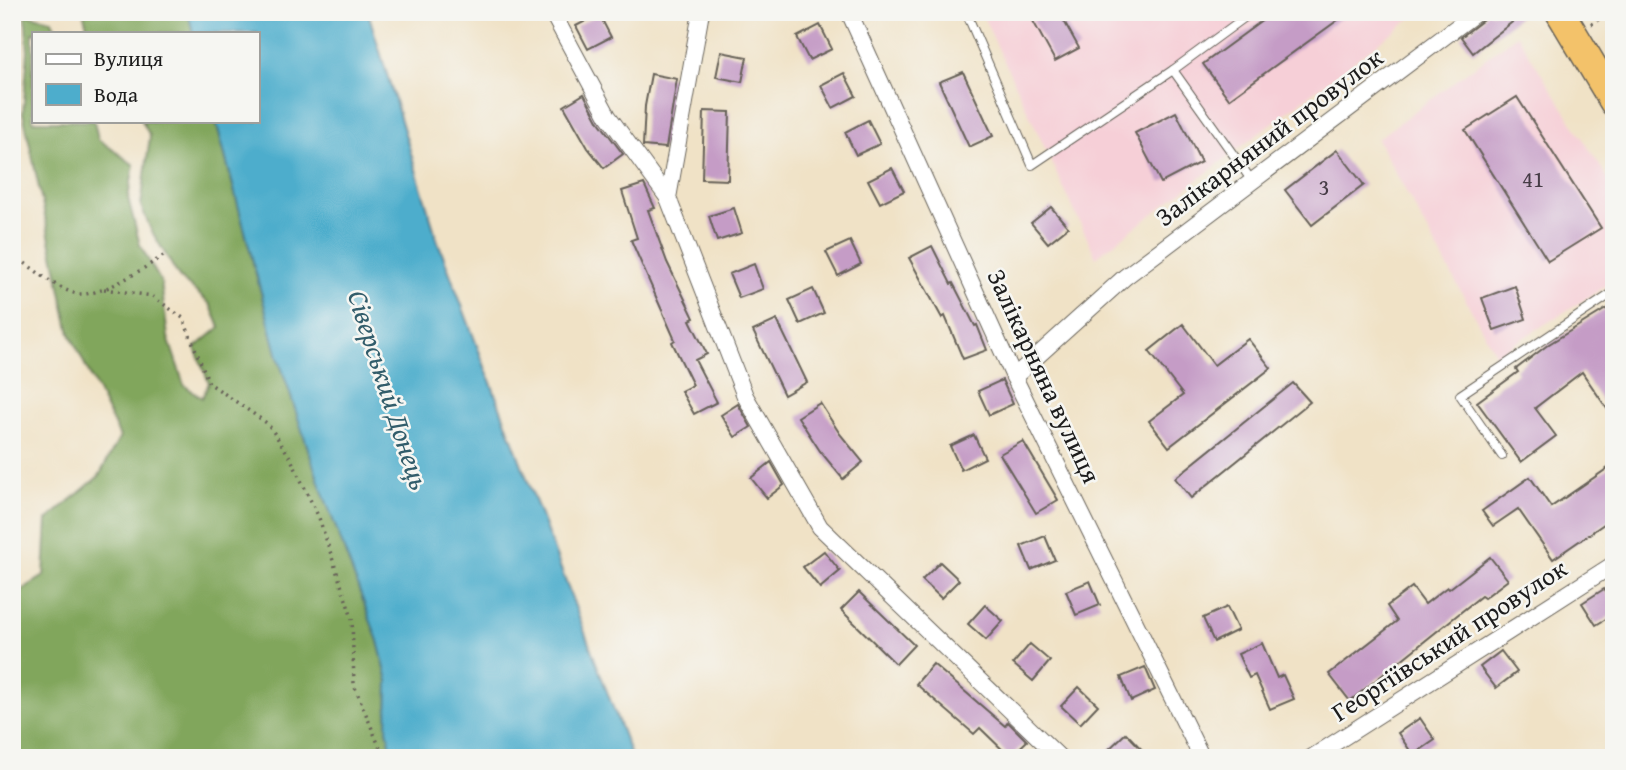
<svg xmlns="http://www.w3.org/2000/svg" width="1626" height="770" font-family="'Gentium Book Plus',serif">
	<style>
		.built { fill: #f6cfd7 }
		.forest { fill: #81a65c; stroke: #4e613c; stroke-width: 2 }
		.water { fill: #4dadcc; stroke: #346474; stroke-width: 2 }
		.building { fill: #c59cc6 }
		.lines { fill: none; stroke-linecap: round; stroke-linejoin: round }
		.lane-casing { stroke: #666158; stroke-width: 10 }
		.street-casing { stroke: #666158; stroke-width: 18 }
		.highway-casing { stroke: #666158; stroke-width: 31 }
		.path { stroke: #666158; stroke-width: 3.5; stroke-dasharray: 2 5; stroke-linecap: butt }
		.lane { stroke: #fff; stroke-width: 8 }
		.street { stroke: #fff; stroke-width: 16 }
		.highway { stroke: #f3c26a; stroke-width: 28 }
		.labels { text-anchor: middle; stroke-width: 5; stroke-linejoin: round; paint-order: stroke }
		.number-label { font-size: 23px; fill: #463c46 }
		.street-label { font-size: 26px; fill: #1c1c1c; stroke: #f6f6f2 }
		.water-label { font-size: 28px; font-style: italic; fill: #325d6b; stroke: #f6f6f2 }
	</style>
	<rect width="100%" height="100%" fill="#f6f6f2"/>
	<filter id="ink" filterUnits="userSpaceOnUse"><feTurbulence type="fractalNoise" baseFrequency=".0143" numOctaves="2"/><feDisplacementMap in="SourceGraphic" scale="14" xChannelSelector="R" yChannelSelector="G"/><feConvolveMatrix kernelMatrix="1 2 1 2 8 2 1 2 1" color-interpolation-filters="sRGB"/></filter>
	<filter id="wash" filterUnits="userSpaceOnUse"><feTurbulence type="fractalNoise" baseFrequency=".00686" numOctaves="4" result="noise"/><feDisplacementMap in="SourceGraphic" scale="28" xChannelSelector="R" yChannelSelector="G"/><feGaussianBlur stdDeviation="1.57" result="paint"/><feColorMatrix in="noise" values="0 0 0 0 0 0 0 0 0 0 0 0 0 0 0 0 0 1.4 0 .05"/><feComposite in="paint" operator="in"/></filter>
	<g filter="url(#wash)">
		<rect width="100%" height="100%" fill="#f0e2c6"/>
		<!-- built -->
		<g class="built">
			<polygon points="981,12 1419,12 1096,257"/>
			<polygon points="1517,35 1614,188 1614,281 1496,355 1377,139"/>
		</g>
		<!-- forest -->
		<g class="forest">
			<polygon points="83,12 188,12 193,33 89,33"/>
			<polygon points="25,14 52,20 57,33 33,33 33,121 94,121 98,139 134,165 128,198 140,245 161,282 168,337 184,385 202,398 209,383 195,348 220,327 210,304 179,277 151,230 141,206 150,136 142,121 216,121 278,357 319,482 378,641 388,681 387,729 391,748 398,758 12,758 12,596 44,576 47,520 99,476 120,437 70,334 23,113 28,51"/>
		</g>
		<!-- water -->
		<polygon class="water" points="188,12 368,12 437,239 632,758 398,758 391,748 387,729 388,681 378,641 319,482 278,357 216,121 257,121 257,33 193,33"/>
		<g id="blocks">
			<!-- building -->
			<g class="building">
				<polygon points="1049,12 1059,12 1079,48 1055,61 1033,21"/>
				<polygon points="1274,12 1349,12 1229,99 1203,64"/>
				<polygon points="1487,12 1525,12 1473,53 1461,37 1483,20"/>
				<polygon points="599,14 611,37 588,49 576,26"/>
				<polygon points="820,25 832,49 809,60 797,37"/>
				<polygon points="721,52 747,57 742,82 716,77"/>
				<polygon points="963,72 993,136 969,147 939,82"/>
				<polygon points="844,73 856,96 833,108 821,85"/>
				<polygon points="651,74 677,79 666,148 643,146 645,106"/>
				<polygon points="584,94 599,122 623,154 604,168 588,148 564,106"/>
				<polygon points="1517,97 1601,228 1548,261 1465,130"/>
				<polygon points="704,111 730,112 728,180 702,179"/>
				<polygon points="1176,112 1201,162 1161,183 1135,133"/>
				<polygon points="868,120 880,144 856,155 845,132"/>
				<polygon points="1337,150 1364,185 1312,225 1285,190"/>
				<polygon points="892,168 904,191 880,203 868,180"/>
				<polygon points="644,184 655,208 648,210 667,262 694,318 690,320 707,354 695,360 717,402 694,414 681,391 693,385 672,342 675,340 631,240 637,238 622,191"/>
				<polygon points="1051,207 1068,227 1048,243 1031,223"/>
				<polygon points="734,208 742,233 717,241 709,216"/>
				<polygon points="850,241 861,264 838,276 826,252"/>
				<polygon points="932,246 951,284 953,283 975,326 977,325 987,350 963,359 945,316 942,318 909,258"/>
				<polygon points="754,264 763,289 739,298 729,274"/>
				<polygon points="1515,286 1526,319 1494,330 1482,298"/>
				<polygon points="813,289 824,313 800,324 789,300"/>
				<polygon points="1614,304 1614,419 1582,372 1535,408 1556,436 1521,462 1477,402 1518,372 1516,369 1549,344"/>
				<polygon points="777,320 807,382 784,395 753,331"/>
				<polygon points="1183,324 1214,365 1248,339 1271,368 1169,447 1149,421 1183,395 1149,351"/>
				<polygon points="1002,380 1013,404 989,415 978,391"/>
				<polygon points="1293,383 1310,402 1191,498 1175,478"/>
				<polygon points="820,403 840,434 863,462 843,479 820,451 798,417"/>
				<polygon points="738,404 751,427 735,437 721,415"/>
				<polygon points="974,435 985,458 961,470 950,446"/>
				<polygon points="1023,441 1058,500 1036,513 1000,454"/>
				<polygon points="771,462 784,485 767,498 751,478"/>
				<polygon points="1614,464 1614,517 1553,559 1518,509 1493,526 1482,511 1530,477 1551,507"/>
				<polygon points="1045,536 1055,560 1031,570 1021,546"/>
				<polygon points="824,551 840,571 820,588 803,567"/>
				<polygon points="1490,557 1508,580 1484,598 1481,596 1350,701 1329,674 1397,621 1387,606 1412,587 1425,604 1447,587 1449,589"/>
				<polygon points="940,562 959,580 941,598 922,580"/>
				<polygon points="1090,581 1100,605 1076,615 1066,591"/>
				<polygon points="1604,589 1614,604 1614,614 1596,625 1582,603"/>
				<polygon points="859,592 914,645 896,664 841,610"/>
				<polygon points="985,605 1003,621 986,640 968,624"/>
				<polygon points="1227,607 1238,630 1214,642 1203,618"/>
				<polygon points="1262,643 1277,678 1283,675 1294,699 1270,709 1255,675 1249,678 1238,654"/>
				<polygon points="1030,644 1050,661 1033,681 1013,664"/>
				<polygon points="1501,651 1517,672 1496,688 1480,667"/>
				<polygon points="933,664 1005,726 1008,722 1027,741 1010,757 980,728 974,734 916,684"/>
				<polygon points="1145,667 1155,690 1131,701 1121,677"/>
				<polygon points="1079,687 1098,705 1080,724 1061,706"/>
				<polygon points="1420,718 1435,740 1413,755 1398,733"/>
				<polygon points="1126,733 1150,758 1114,758 1107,751"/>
			</g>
		</g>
	</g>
	<g filter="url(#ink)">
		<use href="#blocks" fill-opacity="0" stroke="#666158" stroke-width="2"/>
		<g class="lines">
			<!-- lane casing -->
			<g class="lane-casing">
				<g id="lane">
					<polyline points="966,12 1032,165 1173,70"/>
					<polyline points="1252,12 1173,70 1252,181"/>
					<polyline points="1502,456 1460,395 1614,292"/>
				</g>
			</g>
			<!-- street casing -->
			<g class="street-casing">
				<g id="street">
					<polyline points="552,12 608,116 668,198"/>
					<polyline points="701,12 668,198 745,396 820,527 1060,758"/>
					<polyline points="849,12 1014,377 1202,758"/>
					<polyline points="1014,377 1125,277 1477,12"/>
					<polyline points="1311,758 1614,564"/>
				</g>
			</g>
			<!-- highway casing -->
			<g class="highway-casing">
				<polyline id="highway" points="1560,12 1614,102"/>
			</g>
			<!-- path -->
			<g class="path">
				<polyline points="1591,24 1610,12"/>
				<path d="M12 262 22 261C38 272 55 287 74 293 99 300 143 268 165 255"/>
				<polyline points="104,289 152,296 183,318 209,383 268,424 290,457 319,518 352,618 354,685 384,758"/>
			</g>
			<!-- lane -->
			<use href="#lane" class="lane"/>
			<!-- street -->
			<use href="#street" class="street"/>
			<!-- highway -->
			<use href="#highway" class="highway"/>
		</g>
	</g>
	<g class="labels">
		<!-- number labels -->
		<g class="number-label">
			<text x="1533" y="187">41</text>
			<text x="1324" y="195">3</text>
		</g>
		<!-- street labels -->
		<g class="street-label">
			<text transform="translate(1269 137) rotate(-37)" y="9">Залікарняний провулок</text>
			<text transform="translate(1044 376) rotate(65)" y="9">Залікарняна вулиця</text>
			<text transform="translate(1449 640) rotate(-33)" y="9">Георгіївський провулок</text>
		</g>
		<!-- water labels -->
		<g class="water-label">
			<text transform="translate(389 390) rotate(72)" y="10">Сіверський Донець</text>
		</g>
	</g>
	<!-- margin -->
	<rect width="1626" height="770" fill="none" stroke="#f6f6f2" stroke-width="42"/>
	<!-- legend -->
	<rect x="32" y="32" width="228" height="91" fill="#f6f6f2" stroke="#9f9f9c" stroke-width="2"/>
	<rect x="46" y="54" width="35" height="10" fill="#ffffff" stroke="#9f9f9c" stroke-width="2"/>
	<text x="94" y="66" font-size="21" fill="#1c1c1c">Вулиця</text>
	<rect x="46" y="84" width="35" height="21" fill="#4dadcc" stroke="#9f9f9c" stroke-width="2"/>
	<text x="94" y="102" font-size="21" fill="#1c1c1c">Вода</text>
</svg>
